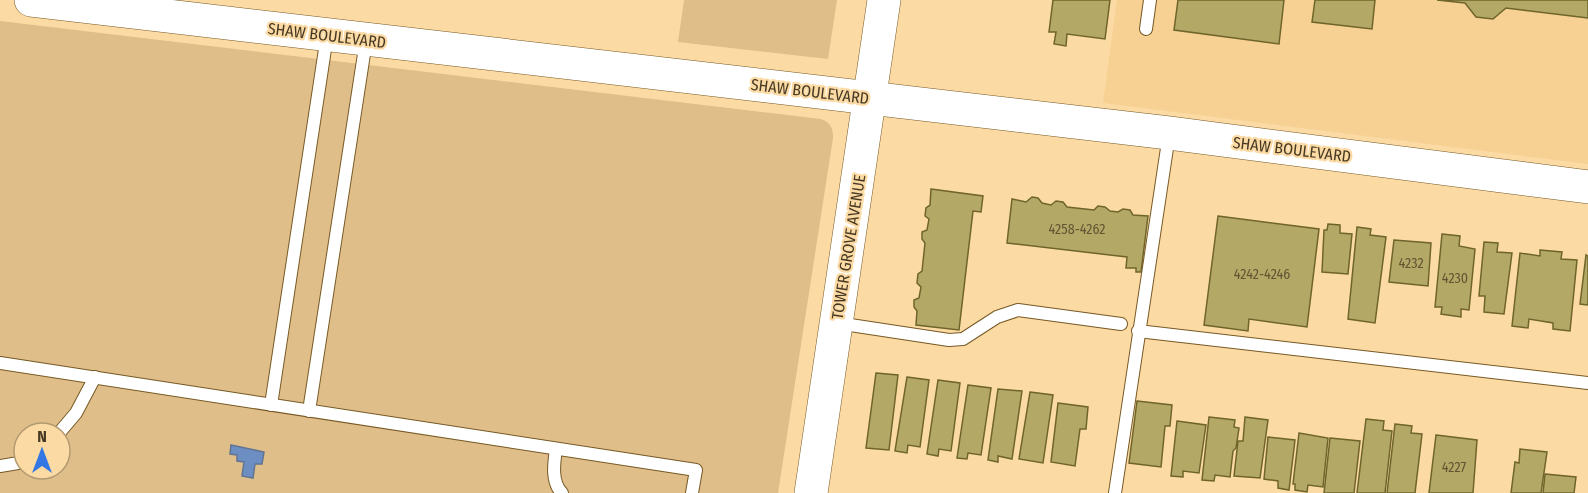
<svg xmlns="http://www.w3.org/2000/svg" width="1588" height="493" font-family="'Fira Sans Condensed',sans-serif">
	<style>
		.built { fill: #f7d193 }
		.green { fill: #dfbe89; fill-rule: evenodd }
		.water { fill: #6c8ec2; stroke: #617492; stroke-width: 1.5 }
		.building { fill: #b4a866; stroke: #6f652a; stroke-width: 1.5 }
		.lines { fill: none; stroke-linecap: round; stroke-linejoin: round }
		.lane-casing { stroke: #765924; stroke-width: 14 }
		.secondary-casing { stroke: #765924; stroke-width: 34 }
		.lane { stroke: #fff; stroke-width: 12 }
		.secondary { stroke: #fff; stroke-width: 33 }
		.labels { text-anchor: middle; stroke-width: 4.5; stroke-linejoin: round; paint-order: stroke }
		.number-label { font-size: 14px; fill: #625534 }
		.street-label { font-size: 16px; fill: #463923; stroke: #fcdaa4 }
	</style>
	<rect width="100%" height="100%" fill="#fcdaa4"/>
	<!-- built -->
	<polygon class="built" points="1117,0 1588,0 1588,164 1103,103"/>
	<!-- green -->
	<g class="green">
		<polygon points="684,0 837,0 828,59 678,42"/>
		<path d="M0 21 821 119C831 123 833 128 833 138L778 493H0ZM24 433H60V469H24Z"/>
	</g>
	<!-- water -->
	<polygon class="water" points="231,445 264,452 262,464 255,464 253,478 242,476 244,462 237,461 237,455 230,454"/>
	<!-- building -->
	<g class="building">
		<polygon points="1053,0 1110,0 1105,39 1067,34 1066,46 1054,44 1056,32 1049,32"/>
		<polygon points="1178,0 1284,0 1279,44 1174,30"/>
		<polygon points="1315,0 1375,0 1372,29 1312,22"/>
		<polygon points="1437,0 1588,0 1588,18 1506,8 1493,19 1476,17 1465,3"/>
		<polygon points="931,189 983,196 981,212 973,211 959,330 916,325 917,311 914,307 914,300 919,298 921,287 917,283 918,274 922,271 925,243 922,239 922,232 927,230 929,219 925,216 926,208 930,205"/>
		<polygon points="1032,197 1038,198 1042,203 1051,205 1056,201 1063,202 1067,207 1094,210 1098,206 1105,207 1110,211 1118,212 1123,209 1130,210 1133,215 1148,216 1141,272 1136,272 1136,268 1126,268 1127,257 1007,243 1012,199 1026,202"/>
		<polygon points="1218,216 1319,229 1307,327 1249,319 1248,331 1204,325"/>
		<polygon points="1328,224 1340,225 1340,233 1352,234 1348,274 1322,272 1324,230 1327,230"/>
		<polygon points="1357,227 1371,229 1370,235 1386,237 1375,323 1348,319"/>
		<polygon points="1442,234 1460,236 1459,246 1475,249 1469,310 1461,309 1461,317 1441,314 1442,307 1435,307"/>
		<polygon points="1394,240 1431,243 1428,286 1389,282"/>
		<polygon points="1484,242 1498,243 1497,252 1512,253 1504,314 1484,312 1485,296 1479,296"/>
		<polygon points="1540,250 1562,252 1561,259 1577,260 1570,331 1553,329 1553,323 1529,319 1528,328 1512,326 1520,253 1540,256"/>
		<polygon points="1586,255 1588,256 1588,305 1580,304"/>
		<polygon points="876,373 898,375 889,450 866,448"/>
		<polygon points="907,377 929,380 920,447 908,445 907,453 895,451"/>
		<polygon points="938,380 960,383 951,451 939,449 938,456 927,454"/>
		<polygon points="968,385 991,388 981,455 968,453 967,459 957,458"/>
		<polygon points="998,389 1022,391 1012,459 998,456 998,462 988,460"/>
		<polygon points="1030,392 1053,395 1043,463 1019,459"/>
		<polygon points="1137,401 1172,405 1170,426 1165,426 1161,467 1129,463"/>
		<polygon points="1058,403 1088,407 1086,429 1080,429 1075,466 1051,462"/>
		<polygon points="1209,417 1235,420 1234,427 1239,428 1236,448 1233,451 1230,477 1215,475 1214,481 1202,480"/>
		<polygon points="1245,417 1268,420 1260,478 1234,476 1238,441 1243,441"/>
		<polygon points="1366,419 1384,421 1383,430 1392,431 1385,493 1357,493"/>
		<polygon points="1177,421 1206,425 1199,473 1183,471 1183,477 1171,476"/>
		<polygon points="1395,424 1412,426 1411,433 1422,434 1415,493 1387,493"/>
		<polygon points="1299,433 1328,438 1323,487 1308,485 1307,492 1295,490 1295,484 1293,484"/>
		<polygon points="1436,435 1477,440 1473,493 1429,493"/>
		<polygon points="1268,437 1295,440 1289,490 1278,488 1278,481 1264,479"/>
		<polygon points="1330,438 1360,441 1354,493 1324,493"/>
		<polygon points="1520,449 1547,452 1541,493 1511,493 1515,462 1519,463"/>
		<polygon points="1545,474 1576,477 1574,493 1543,493"/>
	</g>
	<g class="lines">
		<!-- lane casing -->
		<g class="lane-casing">
			<g id="lane">
				<polyline points="1146,29 1150,0"/>
				<polyline points="837,323 949,340 963,339 997,317 1018,310 1121,324"/>
				<polyline points="1138,331 1588,383"/>
				<polyline points="0,363 696,470 692,493"/>
				<polyline points="271,405 327,36"/>
				<polyline points="309,411 366,41"/>
				<polyline points="59,433 76,413 95,377"/>
				<path d="M556 449C554 463 551 482 562 493"/>
				<polyline points="0,466 24,462"/>
				<polyline points="1115,493 1169,135"/>
			</g>
		</g>
		<!-- secondary casing -->
		<g class="secondary-casing">
			<g id="secondary">
				<polyline points="31,0 1169,133 1588,187"/>
				<polyline points="811,493 884,0"/>
			</g>
		</g>
		<!-- lane -->
		<use href="#lane" class="lane"/>
		<!-- secondary -->
		<use href="#secondary" class="secondary"/>
	</g>
	<g class="labels">
		<!-- number labels -->
		<g class="number-label">
			<text x="1077" y="234">4258-4262</text>
			<text x="1411" y="268">4232</text>
			<text x="1262" y="279">4242-4246</text>
			<text x="1455" y="283">4230</text>
			<text x="1454" y="472">4227</text>
		</g>
		<!-- street labels -->
		<g class="street-label">
			<text transform="translate(327 35) rotate(7)" y="6">SHAW BOULEVARD</text>
			<text transform="translate(810 91) rotate(7)" y="6">SHAW BOULEVARD</text>
			<text transform="translate(1292 149) rotate(7)" y="6">SHAW BOULEVARD</text>
			<text transform="translate(848 247) rotate(-81)" y="6">TOWER GROVE AVENUE</text>
		</g>
	</g>
	<!-- north arrow -->
	<g transform="translate(42 451)"><circle r="28" fill="#fcdaa4" stroke="#b39a70" stroke-width="1.5"/>
	<path d="M0-4.5L10 22L0 15L-10 22Z" fill="#3277e4"/>
	<text y="-9" font-size="16" font-weight="bold" text-anchor="middle" fill="#463923">N</text>
	</g>
</svg>
